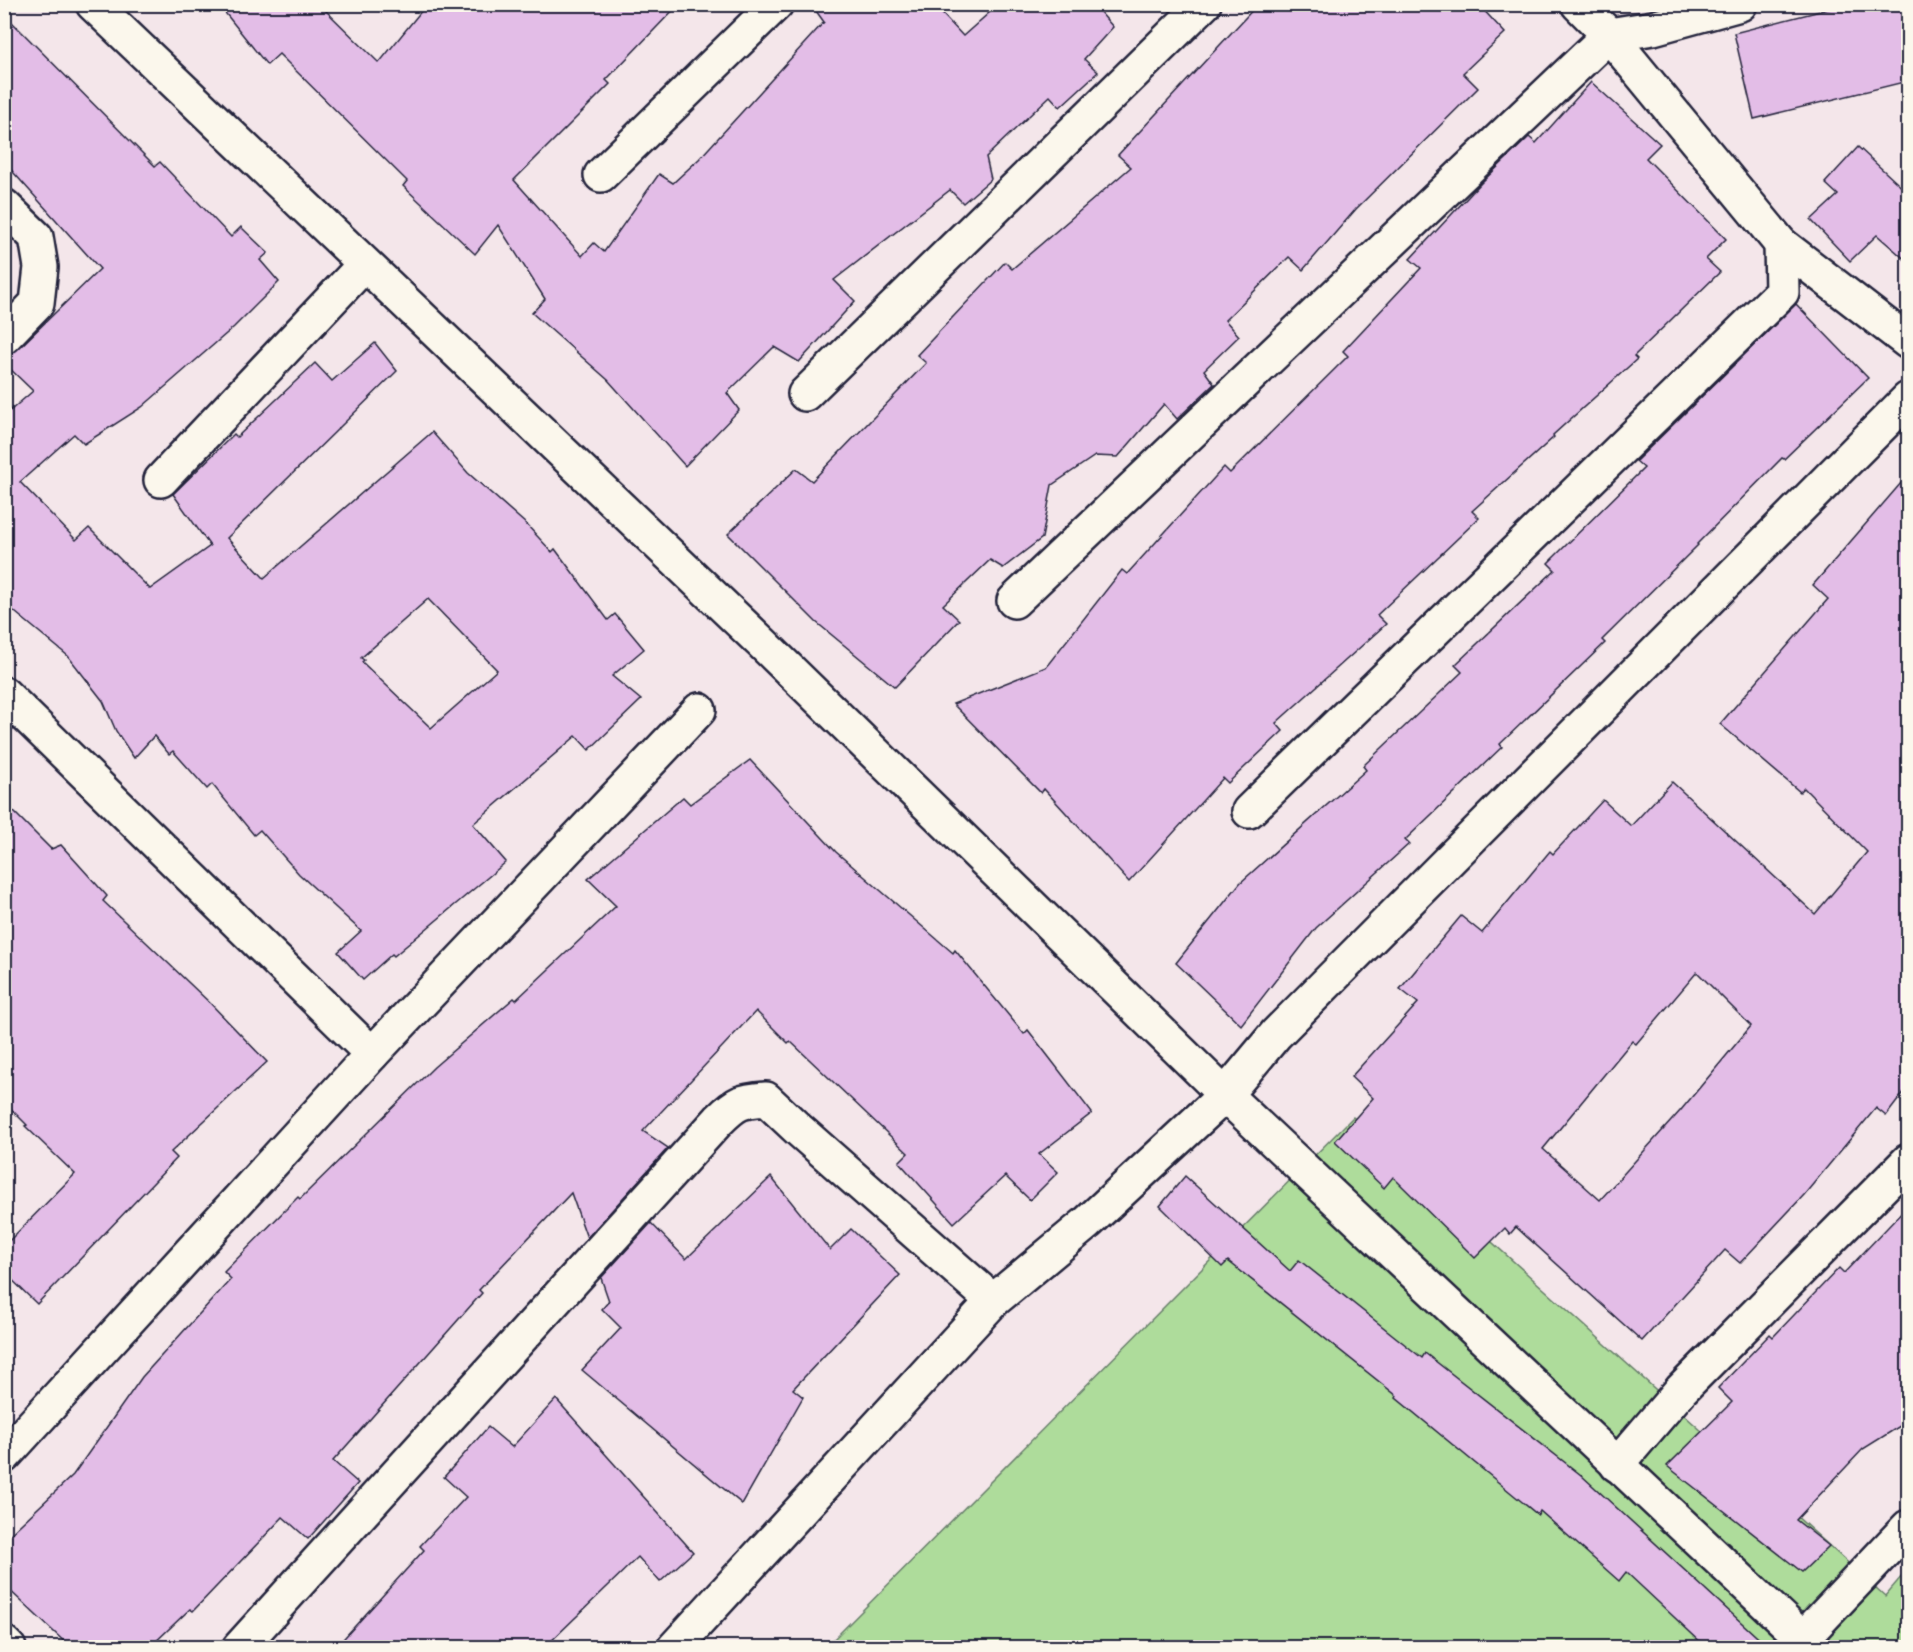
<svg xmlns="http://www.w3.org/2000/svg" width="1913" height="1652" font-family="Pangolin,sans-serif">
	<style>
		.green { fill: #aedc9b; stroke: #687f6b; stroke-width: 1.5 }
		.building { fill: #e3bde7; stroke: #22223b; stroke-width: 1.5; fill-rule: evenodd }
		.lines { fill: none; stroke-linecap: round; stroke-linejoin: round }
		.minor-casing { stroke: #22223b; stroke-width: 38 }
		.minor { stroke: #fbf7ec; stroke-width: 33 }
	</style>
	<rect width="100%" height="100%" fill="#f4e6ea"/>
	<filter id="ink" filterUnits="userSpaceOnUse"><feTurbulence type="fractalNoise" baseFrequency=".0167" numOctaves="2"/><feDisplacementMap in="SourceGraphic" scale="12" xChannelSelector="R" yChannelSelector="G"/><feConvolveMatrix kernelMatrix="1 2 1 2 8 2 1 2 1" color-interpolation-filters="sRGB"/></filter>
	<g filter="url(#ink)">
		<!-- green -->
		<polygon class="green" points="1353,1117 1885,1596 1908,1569 1908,1647 825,1648"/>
		<!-- building -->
		<g class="building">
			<polygon points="218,4 319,4 379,63 427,4 679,4 606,80 610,84 514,180 582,256 594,243 604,252 659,174 673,183 699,159 824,22 811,4 933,4 963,36 999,4 1093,4 1113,27 1084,59 1098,72 1060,107 1050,96 986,157 991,179 963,203 950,190 834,280 855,301 799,362 774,347 727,393 739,410 685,466 608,380 532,313 545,299 498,225 475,254 403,186 407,181 279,54 267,65"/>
			<polygon points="1258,4 1478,4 1505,33 1463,73 1478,88 1356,209 1303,270 1289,257 1225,320 1239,336 1204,370 1214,384 1177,419 1164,404 1118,457 1095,456 1052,485 1042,538 1003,568 990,560 943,605 959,620 895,687 816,622 728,534 796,469 812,481 926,363 917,355 1005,262 1012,269 1131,167 1118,155"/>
			<polygon points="1848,4 1908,4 1908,81 1754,119 1734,33"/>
			<path d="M4 14 155 166 160 162 231 237 241 227 268 253 260 260 279 282 234 327 142 407 84 444 74 434 20 482 76 540 89 528 150 589 210 546 173 494 234 434 237 437 315 363 332 381 375 343 397 371 227 538 264 578 432 432 468 473 526 524 552 552 555 549 608 620 615 614 644 649 612 676 641 700 589 750 576 736 473 824 506 862 394 956 392 954 363 980 338 952 361 931 299 874 260 830 254 835 212 784 207 789 173 751 169 754 154 736 134 758 116 731 103 701 68 656 4 603V416L33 391 4 363V359L17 350 100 269 4 162ZM428 599 497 670 431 728 362 662 364 660 361 658Z"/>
			<polygon points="1591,82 1660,144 1646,158 1726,239 1706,259 1720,272 1634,356 1637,359 1553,435 1554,437 1472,511 1479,518 1377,615 1386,624 1276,723 1283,731 1228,783 1223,778 1129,882 1044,789 1041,793 953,704 1046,667 1122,570 1127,574 1224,467 1230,473 1348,356 1343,351 1421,268 1410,259 1481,183 1529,137 1536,143"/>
			<polygon points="1858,147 1908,193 1908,262 1877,235 1850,261 1811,220 1838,195 1825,183"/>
			<polygon points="1796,304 1868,378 1784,459 1782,458 1697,544 1698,545 1602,640 1605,643 1500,744 1502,747 1405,840 1409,844 1316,928 1241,1025 1176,963 1240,883 1366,770 1363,766 1462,672 1455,665 1555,570 1548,563 1644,468 1636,461"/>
			<path d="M1908 475V1087L1886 1116 1876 1108 1804 1195 1740 1263 1725 1250 1642 1341 1516 1227 1510 1234 1505 1228 1475 1258 1393 1177 1384 1188 1335 1141 1373 1098 1351 1077 1418 1003 1400 989 1461 916 1482 933 1550 851 1553 854 1603 800 1631 826 1672 782 1815 914 1867 852 1804 788 1800 792 1720 724 1828 599 1813 585ZM1697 972 1751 1026 1681 1110 1600 1200 1543 1149 1632 1041 1636 1044Z"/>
			<polygon points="750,760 836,852 953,953 955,950 1024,1034 1028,1030 1092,1113 1039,1154 1058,1172 1030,1200 1005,1176 954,1223 899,1162 908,1153 790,1041 788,1043 756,1011 643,1131 668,1148 587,1238 571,1193 479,1290 482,1293 333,1461 358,1483 308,1539 283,1517 193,1611 190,1609 150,1647 70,1647 4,1585 4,1540 73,1475 142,1377 231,1279 224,1272 298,1197 300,1199 434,1067 514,998 516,1000 616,906 588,879 683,797 690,804"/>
			<polygon points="4,802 51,849 61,845 107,896 103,901 211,1004 267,1062 171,1152 177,1158 37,1304 4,1272 4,1246 75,1174 25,1126 27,1125 4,1102"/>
			<polygon points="1185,1176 1290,1271 1299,1260 1422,1358 1425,1353 1581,1475 1768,1647 1706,1647 1626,1572 1619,1581 1540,1511 1538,1515 1396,1398 1397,1396 1228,1261 1222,1267 1160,1206"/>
			<polygon points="771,1177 830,1250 851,1229 900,1275 793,1389 803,1397 742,1504 582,1370 621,1328 602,1309 609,1301 601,1278 651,1223 686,1259"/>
			<polygon points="1908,1206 1908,1421 1863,1449 1796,1520 1829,1546 1802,1572 1667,1466 1732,1402 1718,1388 1770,1334 1773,1337 1839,1268 1844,1273"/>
			<polygon points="556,1399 693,1552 660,1582 638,1557 545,1647 336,1647 424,1550 420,1546 466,1497 444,1477 488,1427 512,1447"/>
		</g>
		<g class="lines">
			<!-- minor casing -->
			<g class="minor-casing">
				<g id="minor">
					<polyline points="93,4 762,643 1225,1095 1813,1648"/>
					<polyline points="1578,4 1609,35 1781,244 1908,342"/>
					<polyline points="601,175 776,4"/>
					<polyline points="4,206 36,237 41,267 37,303 4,337"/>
					<polyline points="805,394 1204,4"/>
					<polyline points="161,480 364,265"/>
					<polyline points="1014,601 1609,35 1653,28 1740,4"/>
					<polyline points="4,694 372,1054"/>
					<polyline points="1249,811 1782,292 1781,244"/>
					<polyline points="4,1456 372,1054 699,710"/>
					<polyline points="1617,1465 1681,1390 1908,1161"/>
					<polyline points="1803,1638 1908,1527"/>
					<polyline points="4,1643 9,1648"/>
					<path d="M239 1648 719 1120C737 1102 741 1101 766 1099L799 1130 993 1301"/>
					<polyline points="674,1648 993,1301 1087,1223 1225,1095 1276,1034 1908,399"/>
				</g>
			</g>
			<!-- minor -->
			<use href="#minor" class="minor"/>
		</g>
	</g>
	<!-- margin -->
	<rect width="1913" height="1652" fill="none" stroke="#fbf7ec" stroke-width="24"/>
	<rect x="12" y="12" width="1889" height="1628" fill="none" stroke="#22223b" stroke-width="2" filter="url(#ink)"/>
</svg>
